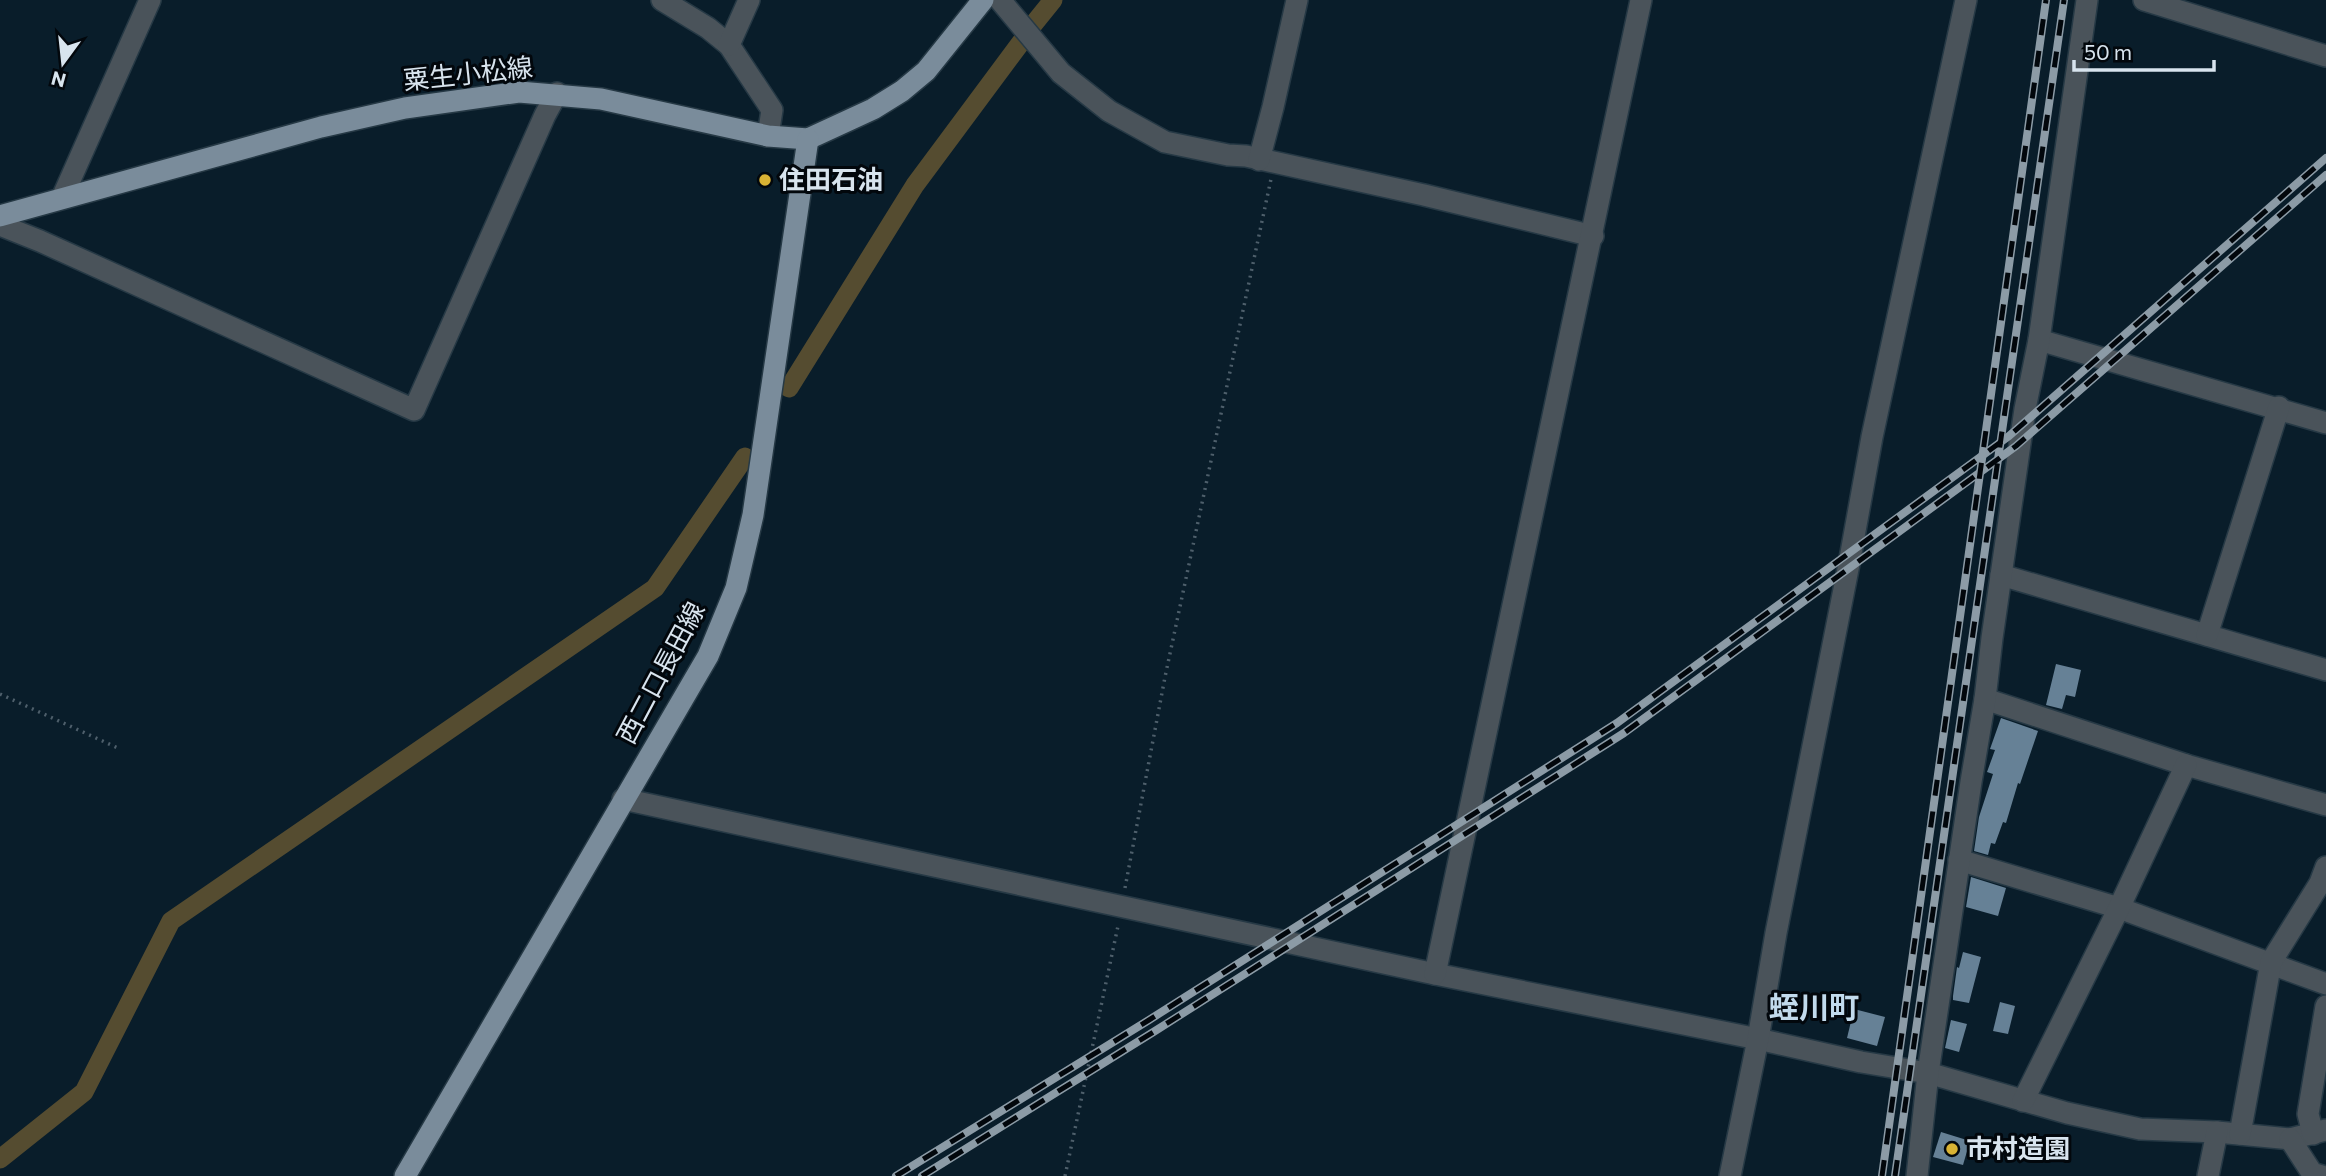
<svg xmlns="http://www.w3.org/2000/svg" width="2326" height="1176" font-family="Commissioner,'Noto Sans JP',sans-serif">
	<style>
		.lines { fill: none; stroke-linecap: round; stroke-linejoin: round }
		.canal { stroke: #554c30; stroke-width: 19 }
		.building { fill: #668196 }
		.minor-casing { stroke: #263945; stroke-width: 24 }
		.major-casing { stroke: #263945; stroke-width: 24 }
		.path { stroke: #4e5f6b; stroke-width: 3.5; stroke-dasharray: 2 5; stroke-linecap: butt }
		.minor { stroke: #4a535a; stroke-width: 21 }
		.major { stroke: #7a8c9b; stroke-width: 21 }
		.rail-casing { stroke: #8c9ba6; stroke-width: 8 }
		.rail { stroke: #02070c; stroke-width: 5; stroke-dasharray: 16; stroke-linecap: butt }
		.poi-dot { fill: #d9b334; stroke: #02070c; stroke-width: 2.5 }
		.labels { text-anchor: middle; stroke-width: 6; stroke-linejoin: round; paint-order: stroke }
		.street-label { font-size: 26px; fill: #d8e4ee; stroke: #02070c }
		.poi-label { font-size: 26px; font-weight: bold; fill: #d8e4ee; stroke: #02070c; text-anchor: start }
		.quarter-label { font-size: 30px; font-weight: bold; fill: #c2daec; stroke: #02070c }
	</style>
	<rect width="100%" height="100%" fill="#091d2a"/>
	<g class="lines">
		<!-- canal -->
		<g class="canal">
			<polyline points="1032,26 1053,0"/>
			<polyline points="789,388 915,185 1022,41"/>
			<polyline points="0,1159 84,1092 171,921 655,588 745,457"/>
		</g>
	</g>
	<!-- building -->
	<g class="building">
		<polygon points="2056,664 2081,670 2075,697 2066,695 2062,709 2046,705"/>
		<polygon points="2001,718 2038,731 2020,784 2018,783 2006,823 2003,822 1995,844 1991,843 1988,855 1974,851 1979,817 1993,774 1987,772 1995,750 1990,749"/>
		<polygon points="1971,877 2006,888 1998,916 1966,907"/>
		<polygon points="1963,952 1981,957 1969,1003 1953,1000 1953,996 1957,967 1959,968"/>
		<polygon points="2000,1002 2015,1006 2008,1034 1993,1031"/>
		<polygon points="1854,1009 1885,1017 1877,1046 1847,1038"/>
		<polygon points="1951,1020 1967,1024 1959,1052 1945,1048"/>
		<polygon points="1941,1132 1970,1141 1963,1165 1933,1157"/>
	</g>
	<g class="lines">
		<!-- minor casing -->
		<g class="minor-casing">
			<g id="minor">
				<polyline points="662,0 708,28 729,45 772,110 768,136"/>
				<polyline points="1000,0 1061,73 1109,111 1165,142 1228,155 1246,156 1424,195 1593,236"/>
				<polyline points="2144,0 2326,56"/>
				<polyline points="729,45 749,0"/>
				<polyline points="1259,160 1273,107 1297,0"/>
				<polyline points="62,198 150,0"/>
				<polyline points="0,225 40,241 414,410 545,115 557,93"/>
				<polyline points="2039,340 2326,423"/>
				<polyline points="2001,575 2326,670"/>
				<polyline points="2207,635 2279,407"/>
				<polyline points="1985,699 2186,765 2326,805"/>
				<polyline points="623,799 1435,974 1758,1039 1861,1062 1928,1073 2067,1113 2140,1129 2217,1132 2290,1139 2326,1130"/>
				<polyline points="1959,860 2119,908 2326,984"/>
				<polyline points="1435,974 1641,0"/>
				<polyline points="2023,1101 2119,908 2186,765"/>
				<polyline points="2240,1134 2271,962 2320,883 2326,867"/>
				<polyline points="2313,1134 2308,1114 2326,1006"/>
				<polyline points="2290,1139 2312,1173 2322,1176"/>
				<polyline points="1730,1176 1758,1039 1776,933 1849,564 1872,437 1966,0"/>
				<polyline points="1917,1176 1928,1073 1971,782 1985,699 1992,638 2025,409 2039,340 2087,0"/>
				<polyline points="2208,1176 2217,1132"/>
			</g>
		</g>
		<!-- major casing -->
		<g class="major-casing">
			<g id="major">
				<polyline points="0,216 321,127 405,108 519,92 601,99 768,136 808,139 873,109 902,91 926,71 983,0"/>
				<polyline points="405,1176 708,656 736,588 753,515 808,139"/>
			</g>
		</g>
		<!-- path -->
		<g class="path">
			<polyline points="0,694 120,749"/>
			<polyline points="1125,888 1165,677 1271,179"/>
			<polyline points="1065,1176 1118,926"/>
		</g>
		<!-- minor -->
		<use href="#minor" class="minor"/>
		<!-- major -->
		<use href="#major" class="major"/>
		<!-- rail casing -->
		<g class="rail-casing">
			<g id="rail">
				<polyline points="896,1176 1149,1020 1617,723 2009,436 2326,158"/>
				<polyline points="922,1176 1155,1031 1624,733 2016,446 2326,175"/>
				<polyline points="1882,1176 2046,0"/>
				<polyline points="1895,1176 2064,0"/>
			</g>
		</g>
		<!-- rail -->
		<use href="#rail" class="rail"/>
	</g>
	<!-- markers -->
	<g class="poi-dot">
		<circle cx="765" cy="180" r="7"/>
		<circle cx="1952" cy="1149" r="7"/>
	</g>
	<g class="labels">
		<!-- street labels -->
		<g class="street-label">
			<text transform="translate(468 74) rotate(-6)" y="9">粟生小松線</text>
			<text transform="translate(661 673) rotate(-62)" y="9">西二口長田線</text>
		</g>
		<!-- poi labels -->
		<g class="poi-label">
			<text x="779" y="189">住田石油</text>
			<text x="1966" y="1158">市村造園</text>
		</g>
		<!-- quarter labels -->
		<g class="quarter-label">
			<text x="1814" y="1018">蛭川町</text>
		</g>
	</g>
	<!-- north arrow -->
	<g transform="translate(63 63) rotate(195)" stroke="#02070c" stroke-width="5" paint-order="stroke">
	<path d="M0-5L12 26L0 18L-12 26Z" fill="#d8e4ee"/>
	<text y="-10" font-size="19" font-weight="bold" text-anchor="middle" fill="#d8e4ee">N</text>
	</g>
	<!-- scale -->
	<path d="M2074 60v10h140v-10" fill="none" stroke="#d8e4ee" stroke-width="3.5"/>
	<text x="2084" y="60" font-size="21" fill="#d8e4ee" stroke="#02070c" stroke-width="5" paint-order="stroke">50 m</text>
</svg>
